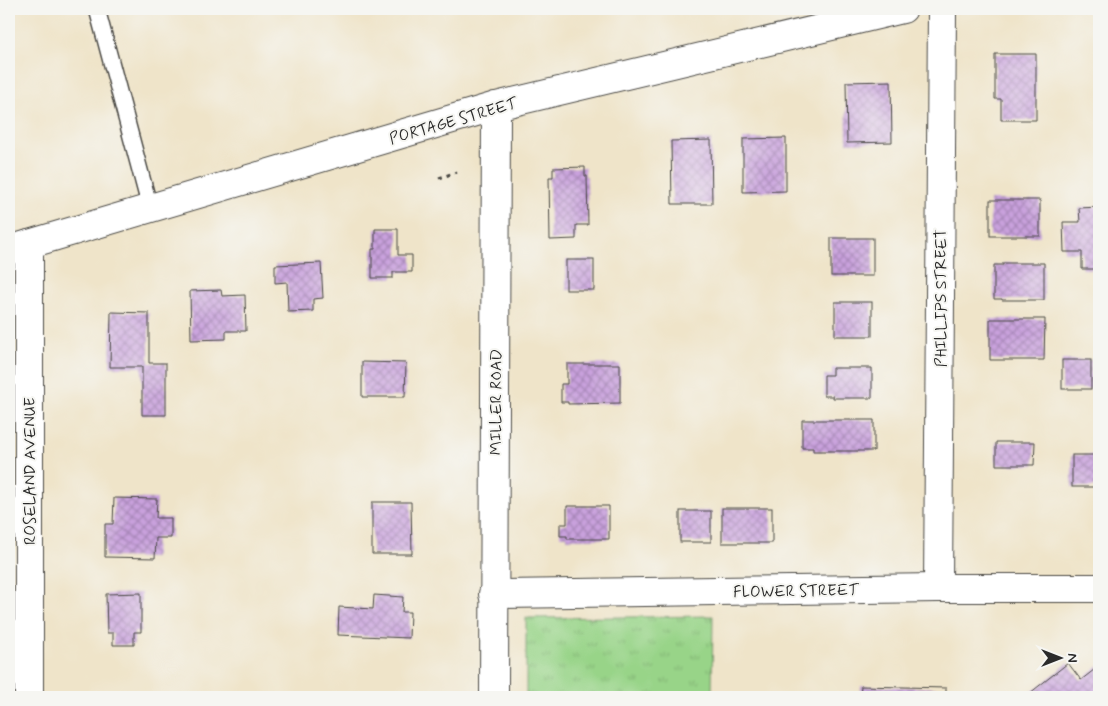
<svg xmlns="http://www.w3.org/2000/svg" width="1108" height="706" font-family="Mynerve,sans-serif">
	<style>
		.grass { fill: url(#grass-tufts); stroke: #62805a }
		.building { fill: url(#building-cross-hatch) }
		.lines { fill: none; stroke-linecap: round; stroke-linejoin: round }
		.lane-casing { stroke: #484743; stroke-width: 18 }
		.street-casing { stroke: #484743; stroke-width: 30 }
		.secondary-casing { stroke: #484743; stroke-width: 30 }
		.path { stroke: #484743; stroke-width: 3; stroke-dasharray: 4 4; stroke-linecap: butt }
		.lane { stroke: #fff; stroke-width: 15 }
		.street { stroke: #fff; stroke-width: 28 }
		.secondary { stroke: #fff; stroke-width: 28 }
		.labels { text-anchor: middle; stroke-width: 4; stroke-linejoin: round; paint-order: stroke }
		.street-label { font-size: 16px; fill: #2b2b2b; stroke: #f6f6f2 }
	</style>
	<defs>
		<pattern id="grass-tufts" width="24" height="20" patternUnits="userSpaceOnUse" patternTransform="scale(1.25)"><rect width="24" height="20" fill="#98d488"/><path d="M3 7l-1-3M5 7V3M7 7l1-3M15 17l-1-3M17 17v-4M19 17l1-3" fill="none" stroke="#83b676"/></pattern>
		<pattern id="building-cross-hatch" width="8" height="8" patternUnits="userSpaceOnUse" patternTransform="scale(1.25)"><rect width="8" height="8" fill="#c9a1dd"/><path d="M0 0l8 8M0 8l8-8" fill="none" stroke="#a383b3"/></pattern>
	</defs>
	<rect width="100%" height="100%" fill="#f6f6f2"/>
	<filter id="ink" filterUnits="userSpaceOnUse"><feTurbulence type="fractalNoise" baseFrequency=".02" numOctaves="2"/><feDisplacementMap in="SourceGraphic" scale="10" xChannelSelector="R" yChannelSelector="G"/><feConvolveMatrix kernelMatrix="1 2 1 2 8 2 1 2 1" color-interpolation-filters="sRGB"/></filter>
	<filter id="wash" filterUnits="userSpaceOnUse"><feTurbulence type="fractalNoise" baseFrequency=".0096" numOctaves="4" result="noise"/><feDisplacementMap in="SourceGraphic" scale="20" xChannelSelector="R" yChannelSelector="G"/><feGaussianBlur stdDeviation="1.12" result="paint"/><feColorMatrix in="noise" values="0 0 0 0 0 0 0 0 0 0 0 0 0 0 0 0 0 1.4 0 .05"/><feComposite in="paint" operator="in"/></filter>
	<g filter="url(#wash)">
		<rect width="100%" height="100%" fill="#efe4c9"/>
		<!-- grass -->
		<polygon class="grass" points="713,616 712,697 526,697 526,618"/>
		<g id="blocks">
			<!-- building -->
			<g class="building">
				<polygon points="995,54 1036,54 1036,120 1001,120 1001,99 995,99"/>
				<polygon points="891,81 892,142 847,143 846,82"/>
				<polygon points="786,138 786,191 743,192 743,139"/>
				<polygon points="711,140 712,204 672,204 671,141"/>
				<polygon points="585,167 585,176 587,176 588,225 576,225 576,239 550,240 549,177 553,177 553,168"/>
				<rect x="990" y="200" width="50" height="36"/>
				<polygon points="1099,207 1099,269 1082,269 1082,252 1064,252 1063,222 1080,222 1079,208"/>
				<polygon points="375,229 398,229 398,255 412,255 412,272 393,272 393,278 372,278 372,249 375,249"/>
				<rect x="831" y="238" width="42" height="38"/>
				<rect x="566" y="260" width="28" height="30"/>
				<polygon points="321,263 323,298 313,299 313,311 288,312 287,282 275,283 275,265"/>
				<polygon points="1003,263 1044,263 1044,300 1002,300 1002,299 994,299 994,265 1003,265"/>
				<rect x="1097" y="288" width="2" height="22"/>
				<polygon points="221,290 222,296 245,295 246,331 226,331 226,339 191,340 190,291"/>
				<rect x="835" y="302" width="37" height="34"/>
				<polygon points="111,312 149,313 149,363 166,363 166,415 142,415 142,367 110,367"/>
				<polygon points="990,319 1045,319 1044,360 990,360"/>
				<rect x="1062" y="360" width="29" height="29"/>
				<polygon points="362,362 406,363 405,397 362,397"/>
				<polygon points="567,364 620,364 620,403 568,404 568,402 561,402 561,384 567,384"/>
				<polygon points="832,368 872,368 872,398 833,398 833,396 824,396 824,375 832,375"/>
				<polygon points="802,420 874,420 874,451 813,451 813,448 802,448"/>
				<polygon points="996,442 1035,442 1034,465 996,465"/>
				<rect x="1072" y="455" width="27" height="32"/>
				<polygon points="114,498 157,499 156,518 171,518 171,538 156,538 155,558 105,557 105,524 113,524"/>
				<polygon points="372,502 411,502 412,554 372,554"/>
				<polygon points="567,506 609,506 609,539 567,539 567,536 560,536 560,524 567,524"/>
				<rect x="722" y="508" width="50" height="35"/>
				<rect x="680" y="511" width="31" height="31"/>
				<polygon points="141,593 141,632 134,632 134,645 113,645 113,633 107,633 106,594"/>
				<polygon points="374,595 403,597 402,612 410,612 409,638 338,635 339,607 373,609"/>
				<polygon points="1068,663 1081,680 1099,666 1099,697 1025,697"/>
				<polygon points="861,686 946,688 946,697 860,697"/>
			</g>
		</g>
	</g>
	<g filter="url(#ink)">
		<use href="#blocks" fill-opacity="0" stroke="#484743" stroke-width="1"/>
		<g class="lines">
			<!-- lane casing -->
			<g class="lane-casing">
				<polyline id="lane" points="97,9 150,208"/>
			</g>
			<!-- street casing -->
			<g class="street-casing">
				<g id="street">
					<polyline points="938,588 942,9"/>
					<polyline points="493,594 938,588 1099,588"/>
					<polyline points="29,697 29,244"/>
				</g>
			</g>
			<!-- secondary casing -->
			<g class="secondary-casing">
				<g id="secondary">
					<polyline points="9,250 496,106 903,9"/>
					<polyline points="494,697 496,106"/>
				</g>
			</g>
			<!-- path -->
			<polyline class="path" points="439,178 457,172"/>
			<!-- lane -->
			<use href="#lane" class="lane"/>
			<!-- street -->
			<use href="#street" class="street"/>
			<!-- secondary -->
			<use href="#secondary" class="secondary"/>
		</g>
	</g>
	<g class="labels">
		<!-- street labels -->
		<g class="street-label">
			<text transform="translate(453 120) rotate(-16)" y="6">PORTAGE STREET</text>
			<text transform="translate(940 298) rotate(-90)" y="6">PHILLIPS STREET</text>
			<text transform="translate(495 402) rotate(-90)" y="6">MILLER ROAD</text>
			<text transform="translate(29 471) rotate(-90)" y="6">ROSELAND AVENUE</text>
			<text transform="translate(796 590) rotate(-1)" y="6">FLOWER STREET</text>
		</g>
	</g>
	<!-- margin -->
	<rect width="1108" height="706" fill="none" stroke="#f6f6f2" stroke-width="30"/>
	<!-- north arrow -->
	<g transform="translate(1060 658) rotate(90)" stroke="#f6f6f2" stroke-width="4" paint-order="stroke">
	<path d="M0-4L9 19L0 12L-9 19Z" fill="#2b2b2b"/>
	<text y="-8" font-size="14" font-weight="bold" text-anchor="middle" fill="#2b2b2b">N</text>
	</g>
</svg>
